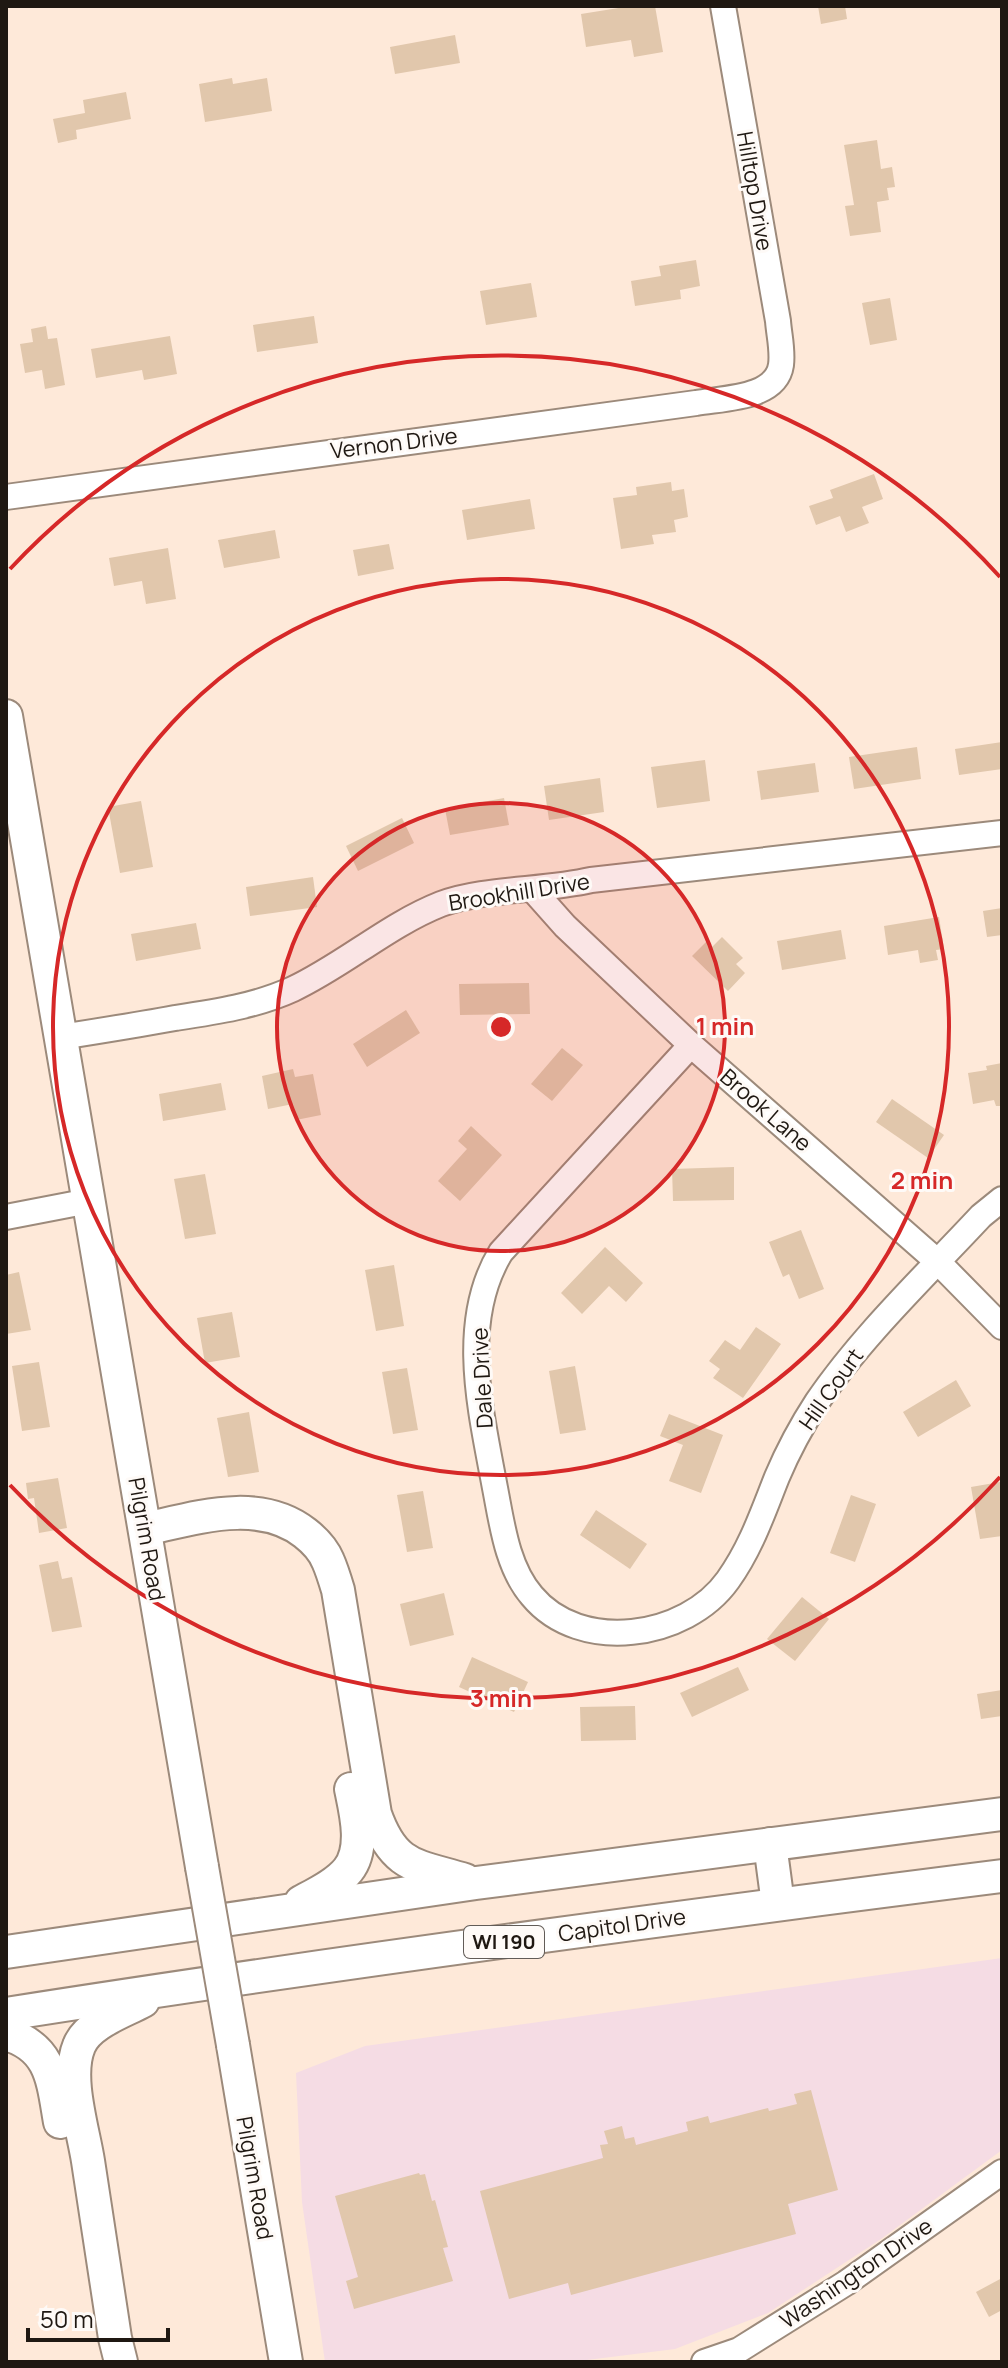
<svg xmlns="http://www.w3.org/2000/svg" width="1008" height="2368" font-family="Manrope,sans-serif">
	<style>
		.commercial { fill: #f5dce4 }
		.building { fill: #e1c7ac }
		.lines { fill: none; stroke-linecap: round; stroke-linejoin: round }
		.minor-casing { stroke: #9c8a7b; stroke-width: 28 }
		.major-casing { stroke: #9c8a7b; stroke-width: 36 }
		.minor { stroke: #fff; stroke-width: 24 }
		.major { stroke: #fff; stroke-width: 32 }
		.major-bridge-casing { stroke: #9c8a7b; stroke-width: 36; stroke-linecap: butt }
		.major-bridge { stroke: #fff; stroke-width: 32 }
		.ring { fill: none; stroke: #d62828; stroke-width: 4 }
		.labels { text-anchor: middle; stroke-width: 6; stroke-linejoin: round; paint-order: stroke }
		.shield { fill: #fefaf7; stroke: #625c57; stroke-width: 2 }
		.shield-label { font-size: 20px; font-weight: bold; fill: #1f1812 }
		.street-label { font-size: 22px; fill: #1f1812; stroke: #fefaf7 }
		.centre { fill: #d62828; stroke: #fefaf7; stroke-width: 4 }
		.ring-label { font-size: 24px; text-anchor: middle; font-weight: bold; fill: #d62828; stroke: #fefaf7; stroke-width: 6; stroke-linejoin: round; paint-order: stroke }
	</style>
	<rect width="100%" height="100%" fill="#fee9d9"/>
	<!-- commercial -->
	<polygon class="commercial" points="1002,1958 1002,2150 881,2239 768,2313 675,2349 571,2362 325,2362 302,2202 296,2073 365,2046"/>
	<!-- building -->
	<g class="building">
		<polygon points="631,6 655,6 663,52 634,57 631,40 586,47 581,14"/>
		<polygon points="818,6 845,6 847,19 821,24"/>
		<polygon points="455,35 460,63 395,74 390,47"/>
		<polygon points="232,78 233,84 267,78 272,111 205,122 199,84"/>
		<polygon points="126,92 131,119 76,130 77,139 58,143 53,119 85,113 83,100"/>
		<polygon points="877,140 881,169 892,167 895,187 887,188 889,200 877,202 881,232 850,236 845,206 854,205 844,145"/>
		<polygon points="696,260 700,286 680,290 681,299 635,306 631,281 661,276 659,266"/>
		<polygon points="531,283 537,317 486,325 480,291"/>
		<polygon points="890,298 897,340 870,345 862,303"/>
		<polygon points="314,316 318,343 257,352 253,325"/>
		<polygon points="46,326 48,339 57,338 65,385 45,389 42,370 25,373 20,344 33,342 31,329"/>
		<polygon points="170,336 177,374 144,380 142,370 96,378 91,349"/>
		<polygon points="874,474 883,499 862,507 869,523 846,532 840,516 816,525 809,506 833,498 830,490"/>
		<polygon points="671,482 672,491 684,489 688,517 674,520 676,532 652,535 654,544 621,549 613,498 637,495 636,487"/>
		<polygon points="530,499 535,529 467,540 462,510"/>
		<polygon points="275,530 280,558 224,568 218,540"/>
		<polygon points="389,544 394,569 358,576 353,550"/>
		<polygon points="168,548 176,599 146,604 142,581 114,586 109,558"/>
		<polygon points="1002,742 1002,769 959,775 955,749"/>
		<polygon points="917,747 921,779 854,789 849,757"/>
		<polygon points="705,760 710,801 657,808 651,767"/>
		<polygon points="815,763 819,792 761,800 757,771"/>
		<polygon points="600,778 604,812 549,820 544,786"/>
		<polygon points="504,798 509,825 450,835 445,809"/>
		<polygon points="141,801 153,867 120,873 108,807"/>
		<polygon points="402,818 414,843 358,871 346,846"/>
		<polygon points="313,877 317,907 250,916 246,887"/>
		<polygon points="1002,908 1002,935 987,937 983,911"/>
		<polygon points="939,917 944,949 936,950 938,960 920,963 918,950 888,955 884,926"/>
		<polygon points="196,923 201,949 136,961 131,934"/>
		<polygon points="841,930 846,959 782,970 777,941"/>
		<polygon points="722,937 743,958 736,964 745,973 728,991 692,956 707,941 712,947"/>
		<polygon points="529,983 530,1014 460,1015 459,984"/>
		<polygon points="406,1010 420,1033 367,1067 353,1044"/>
		<polygon points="562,1048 583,1065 552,1101 531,1084"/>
		<polygon points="1002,1063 1002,1106 996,1106 994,1100 973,1104 968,1073 987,1070 986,1066"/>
		<polygon points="293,1069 295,1077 313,1074 321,1115 296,1120 293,1104 268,1109 262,1076"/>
		<polygon points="221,1083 226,1110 163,1121 159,1094"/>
		<polygon points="892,1099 944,1135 928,1158 876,1122"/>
		<polygon points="471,1126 502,1155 460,1201 438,1181 467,1149 458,1141"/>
		<polygon points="734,1167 734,1200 673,1201 672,1169"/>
		<polygon points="205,1174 216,1234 185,1239 174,1179"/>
		<polygon points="801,1230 824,1289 799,1299 789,1274 783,1277 769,1242"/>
		<polygon points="605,1247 643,1283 626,1302 609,1286 582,1314 561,1293"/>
		<polygon points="394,1265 404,1326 376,1331 365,1270"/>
		<polygon points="19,1272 31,1330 6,1334 6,1275"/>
		<polygon points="232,1312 240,1357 205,1363 197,1318"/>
		<polygon points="756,1327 781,1344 743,1398 713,1378 720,1369 709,1361 725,1340 740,1350"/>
		<polygon points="39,1362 50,1427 22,1431 12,1366"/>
		<polygon points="575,1366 586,1430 560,1434 549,1371"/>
		<polygon points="407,1368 418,1430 393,1434 382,1372"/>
		<polygon points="956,1380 971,1406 918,1437 903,1412"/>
		<polygon points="249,1412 259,1472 228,1477 217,1418"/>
		<polygon points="669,1414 723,1435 701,1493 669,1481 683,1445 660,1436"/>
		<polygon points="58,1478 67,1528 39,1533 34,1498 28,1499 26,1483"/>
		<polygon points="1000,1482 1002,1536 980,1539 971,1487"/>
		<polygon points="423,1491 433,1548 407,1552 397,1495"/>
		<polygon points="851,1495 876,1504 855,1562 830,1553"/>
		<polygon points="596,1510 647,1544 630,1569 580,1535"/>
		<polygon points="58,1561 62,1579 72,1577 82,1627 52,1632 39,1565"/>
		<polygon points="444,1593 454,1635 410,1646 400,1604"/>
		<polygon points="802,1597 829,1619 795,1661 767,1639"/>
		<polygon points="472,1657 528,1682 514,1712 459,1687"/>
		<polygon points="738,1667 749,1690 692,1717 680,1693"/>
		<polygon points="1002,1690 1002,1716 981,1719 977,1694"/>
		<polygon points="635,1706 636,1740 581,1741 580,1707"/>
		<polygon points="811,2090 838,2190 788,2204 796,2234 571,2295 568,2283 509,2299 480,2191 603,2158 600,2145 608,2144 604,2131 622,2126 625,2139 634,2137 636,2145 688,2131 686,2122 708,2116 710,2123 768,2108 769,2111 797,2104 794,2094"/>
		<polygon points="419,2173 420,2175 425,2174 432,2201 435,2200 448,2247 443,2248 453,2281 354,2309 346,2281 358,2277 335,2196"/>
		<polygon points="1002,2278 1002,2310 989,2317 976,2292"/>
	</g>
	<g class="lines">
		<!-- minor casing -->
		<g class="minor-casing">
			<g id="minor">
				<path d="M6 497 696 403C723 398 776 399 781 365 783 350 779 335 778 321L723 6"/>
				<polyline points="533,890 565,926 691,1045 938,1262 1002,1327"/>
				<path d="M61 1037C99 1031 137 1025 175 1018 215 1012 256 1006 293 989 344 965 388 925 441 904 483 888 544 891 591 880L1002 833"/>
				<path d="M691 1045 501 1252C458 1322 481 1412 495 1488 502 1524 507 1567 532 1596 580 1654 686 1639 728 1580 751 1548 763 1512 777 1477 788 1451 802 1425 817 1402 862 1336 926 1275 981 1216L1002 1199"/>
				<polyline points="6,1217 89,1201"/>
				<polyline points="704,2362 739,2350 846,2283 1002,2172"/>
			</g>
		</g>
		<!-- major casing -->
		<g class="major-casing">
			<g id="major">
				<polyline points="6,716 202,1867"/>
				<path d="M145 1529C196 1518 259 1497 305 1533 314 1540 323 1549 328 1561 332 1570 335 1580 338 1590L375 1814C394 1868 416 1865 465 1880"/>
				<polyline points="770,1844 778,1904"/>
				<path d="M301 1902C316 1894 337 1884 348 1870 365 1849 356 1813 351 1789"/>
				<polyline points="6,1952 476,1883 1002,1814"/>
				<path d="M6 2014C337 1962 669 1918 1002 1876"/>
				<path d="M6 2034C52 2047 53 2082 60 2122"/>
				<polyline points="233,2045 286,2362"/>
				<path d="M121 2362 115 2338C106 2279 97 2220 88 2161 83 2129 66 2077 79 2046 88 2023 123 2012 143 2001"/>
			</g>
		</g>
		<!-- minor -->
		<use href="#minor" class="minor"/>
		<!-- major -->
		<use href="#major" class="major"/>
		<!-- major-bridge casing -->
		<g class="major-bridge-casing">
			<polyline id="major-bridge" points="202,1867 233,2045"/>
		</g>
		<!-- major-bridge -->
		<use href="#major-bridge" class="major-bridge"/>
	</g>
	<!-- distance rings -->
	<circle cx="501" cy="1027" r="224" fill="#d62828" fill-opacity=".12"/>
	<g class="ring">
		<circle cx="501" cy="1027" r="224"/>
		<circle cx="501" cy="1027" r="448"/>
		<path d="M1000 1477A672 672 0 0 1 10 1485M10 569A672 672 0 0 1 1000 577"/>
	</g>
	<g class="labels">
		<!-- shield labels -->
		<rect class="shield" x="464" y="1926" width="80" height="32" rx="6"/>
		<g class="shield-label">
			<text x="504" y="1949">WI 190</text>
		</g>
		<!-- street labels -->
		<g class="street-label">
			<text transform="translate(755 191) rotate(80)" y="8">Hilltop Drive</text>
			<text transform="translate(394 443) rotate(-7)" y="8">Vernon Drive</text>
			<text transform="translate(519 892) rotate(-9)" y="8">Brookhill Drive</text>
			<text transform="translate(766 1110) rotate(41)" y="8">Brook Lane</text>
			<text transform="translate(482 1378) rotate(-93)" y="8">Dale Drive</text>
			<text transform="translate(831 1389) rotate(-55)" y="8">Hill Court</text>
			<text transform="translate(147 1539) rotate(80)" y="8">Pilgrim Road</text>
			<text transform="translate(622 1925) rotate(-8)" y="8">Capitol Drive</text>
			<text transform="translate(255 2178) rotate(80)" y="8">Pilgrim Road</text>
			<text transform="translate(856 2273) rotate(-34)" y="8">Washington Drive</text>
		</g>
	</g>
	<circle cx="501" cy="1027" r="12" class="centre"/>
	<g class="ring-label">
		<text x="725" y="1035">1 min</text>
		<text x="922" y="1189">2 min</text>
		<text x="501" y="1707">3 min</text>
	</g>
	<!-- border -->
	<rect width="1008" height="2368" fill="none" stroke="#1f1812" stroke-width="16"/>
	<!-- scale -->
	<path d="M28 2328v12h140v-12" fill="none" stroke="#1f1812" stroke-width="4"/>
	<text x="40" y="2328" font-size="24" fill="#1f1812" stroke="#fefaf7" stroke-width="6" paint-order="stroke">50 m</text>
</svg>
